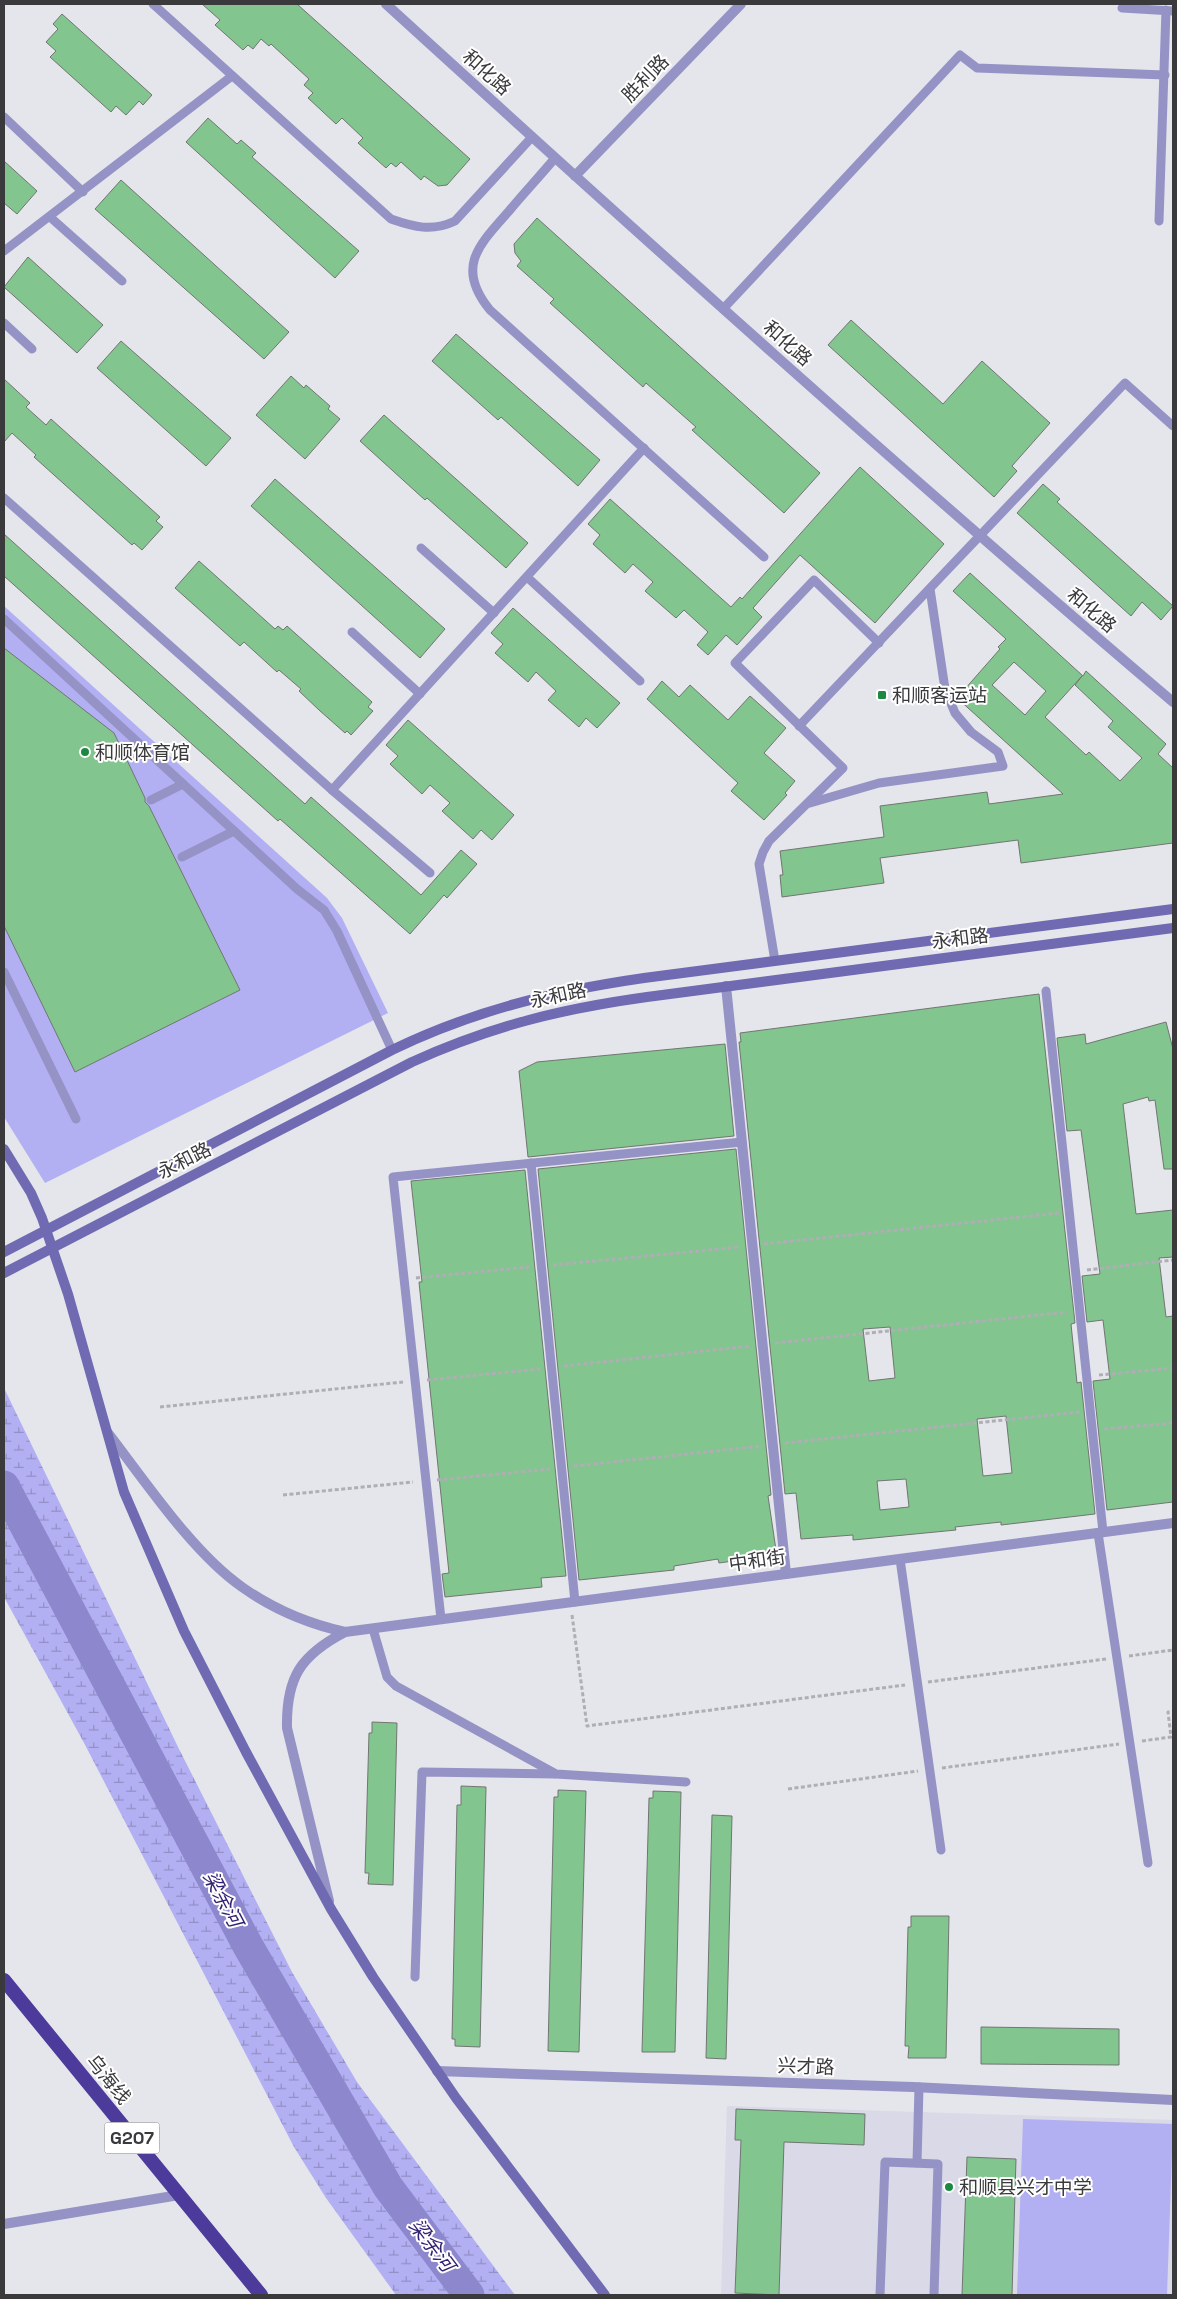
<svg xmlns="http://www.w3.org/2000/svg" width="1177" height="2299" font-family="'Space Grotesk','Noto Sans SC',sans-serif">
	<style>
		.built { fill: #d9d9e7 }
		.wetland { fill: url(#wetland-marsh) }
		.park { fill: #b3aff3 }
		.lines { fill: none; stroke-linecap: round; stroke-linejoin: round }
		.river { stroke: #8d88cd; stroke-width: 31 }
		.building { fill: #83c58f; stroke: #707671; fill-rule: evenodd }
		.path { stroke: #aeaeb4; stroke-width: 3; stroke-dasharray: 4 2.5; stroke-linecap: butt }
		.service { stroke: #9593c5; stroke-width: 9 }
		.minor { stroke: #9593c5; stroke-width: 10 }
		.tertiary { stroke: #9593c5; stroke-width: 10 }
		.secondary { stroke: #706ab2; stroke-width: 10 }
		.trunk { stroke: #4d3b9c; stroke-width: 14 }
		.poi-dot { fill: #1c8941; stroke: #fff; stroke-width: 2 }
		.labels { text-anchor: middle; stroke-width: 4; stroke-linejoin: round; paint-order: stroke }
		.shield { fill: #fff; stroke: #757577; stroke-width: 1 }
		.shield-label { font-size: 18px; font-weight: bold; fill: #3a3a3d }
		.street-label { font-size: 19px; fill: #3a3a3d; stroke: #fff }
		.poi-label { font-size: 19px; fill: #3a3a3d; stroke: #fff; text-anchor: start }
		.water-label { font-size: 20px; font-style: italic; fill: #342374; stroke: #fff }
	</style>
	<defs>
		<pattern id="wetland-marsh" width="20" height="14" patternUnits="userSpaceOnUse" patternTransform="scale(1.25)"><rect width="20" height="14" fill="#b3aff3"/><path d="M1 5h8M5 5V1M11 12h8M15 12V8" fill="none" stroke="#938fc6"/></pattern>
	</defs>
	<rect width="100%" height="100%" fill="#e5e5ec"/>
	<!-- built -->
	<polygon class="built" points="727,2106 1173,2120 1172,2295 721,2295"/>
	<!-- wetland -->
	<polygon class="wetland" points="4,1388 179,1749 292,1972 357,2082 515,2295 396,2295 326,2198 294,2147 83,1741 4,1597"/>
	<!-- park -->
	<g class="park">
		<polygon points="4,606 327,898 342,918 388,1013 45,1183 4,1117"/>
		<polygon points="1023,2119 1173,2124 1167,2295 1017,2295"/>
	</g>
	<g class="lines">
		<!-- river -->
		<polyline class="river" points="4,1486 248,1946 388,2187 469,2295"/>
	</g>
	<!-- building -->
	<g class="building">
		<polygon points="202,4 297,4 470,159 447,185 438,186 424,176 421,180 401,162 396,167 391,163 386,168 358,143 363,138 342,118 336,124 308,98 313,93 304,85 309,79 271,44 269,46 261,39 253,49 248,45 243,50 215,25 220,20"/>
		<polygon points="62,14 152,95 143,105 139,101 126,115 116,106 111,112 50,57 56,51 46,42 58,29 53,24"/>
		<polygon points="208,118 237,144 241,140 256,153 252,157 359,251 335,278 186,142"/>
		<polygon points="4,161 37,191 17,214 4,203"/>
		<polygon points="121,180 289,332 264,359 95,209"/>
		<polygon points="537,218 820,473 784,513 692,430 696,427 646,383 643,387 550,303 554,299 517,266 521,261 515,253 514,244"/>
		<polygon points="28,257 103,325 77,353 4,287"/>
		<polygon points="851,320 943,404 982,361 1050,423 1012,466 1017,471 994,497 828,345"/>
		<polygon points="456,334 600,460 578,486 501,417 498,420 432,361"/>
		<polygon points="121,341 231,438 206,466 97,368"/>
		<polygon points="291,376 304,388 306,385 330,406 328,409 340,419 305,459 256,415"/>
		<polygon points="4,379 30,403 26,407 46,425 51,419 160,517 156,521 163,527 142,550 134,543 132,545 34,457 36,455 12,433 4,442"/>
		<polygon points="384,415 528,543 506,568 427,498 425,500 360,441"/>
		<polygon points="860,467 944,544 875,623 800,555 753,608 762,617 737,645 726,635 708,655 697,645 708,632 684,610 676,618 645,591 653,582 633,564 625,573 593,544 600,535 588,524 610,499 731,607 740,597 742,599"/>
		<polygon points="275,479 445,629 420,658 251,506"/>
		<polygon points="1043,484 1060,499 1057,502 1173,606 1161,620 1142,602 1131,616 1017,513"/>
		<polygon points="4,534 305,804 311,797 421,895 461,850 477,864 447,898 444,895 410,934 280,819 278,821 4,576"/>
		<polygon points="199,561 275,629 278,626 283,630 287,626 372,702 368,707 373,711 351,735 347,731 345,733 319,710 299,691 301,689 279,670 277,672 244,642 240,646 175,588"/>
		<path d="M970 573 1083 676 1086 671 1166 744 1158 754 1173 768V843L1021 863 1018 840 880 858 884 883 782 897 780 875H783L780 851 884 837 880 806 987 792 989 804 1063 794 957 698 1000 649 998 647 1006 639 953 591ZM1014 662 1046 691 1025 715 992 685ZM1082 676 1075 685 1113 721 1108 727 1142 758 1120 781 1089 752 1086 755 1045 717Z"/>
		<polygon points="513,608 620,703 597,728 586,718 579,727 548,700 556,691 536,672 528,682 495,653 503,644 491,633"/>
		<polygon points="4,648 114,733 145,798 145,802 149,806 240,990 75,1072 4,926"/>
		<polygon points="662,681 679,697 690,685 728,720 750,696 786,728 764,753 795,781 785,793 787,795 764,820 731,791 738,783 647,699"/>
		<polygon points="408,720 514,815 492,840 481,830 473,839 442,811 450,803 430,785 422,794 390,764 398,756 386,745"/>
		<path d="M1039 994 1075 1323 1071 1324 1077 1383 1081 1382 1095 1514 1001 1525V1522L955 1527 956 1530 853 1540V1535L801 1539 796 1493 785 1494 739 1042H741L740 1033ZM890 1327 895 1378 869 1381 863 1329ZM1006 1416 1012 1473 983 1476 977 1419ZM906 1479 909 1507 880 1510 877 1481Z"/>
		<polygon points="1166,1022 1173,1049 1173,1169 1164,1169 1155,1100 1149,1101 1148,1097 1123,1104 1136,1214 1173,1210 1173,1257 1159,1258 1166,1317 1173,1316 1173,1502 1107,1510 1093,1381 1110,1379 1103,1320 1087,1322 1082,1276 1100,1274 1081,1130 1067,1131 1057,1038 1085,1034 1086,1044"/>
		<polygon points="725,1044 734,1136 528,1157 519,1071 537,1062"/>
		<polygon points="736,1149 771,1495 768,1496 776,1550 747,1554 747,1559 719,1563 718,1559 674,1566 674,1570 579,1580 538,1169"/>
		<polygon points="525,1170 566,1576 541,1578 542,1587 445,1597 442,1574 449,1573 419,1282 422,1282 411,1181"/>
		<polygon points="372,1722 397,1723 393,1885 368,1884 369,1873 365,1873 369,1733 372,1733"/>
		<polygon points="461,1786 486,1787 480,2047 455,2046 455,2039 452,2039 457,1805 461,1805"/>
		<polygon points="558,1790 586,1791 579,2052 548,2051 554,1797 558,1797"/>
		<polygon points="653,1791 681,1792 675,2052 642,2052 649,1798 653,1798"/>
		<polygon points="712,1815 732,1816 726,2059 706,2058"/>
		<polygon points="911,1916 949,1916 946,2058 908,2058 909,2046 905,2046 908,1927 911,1927"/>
		<polygon points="981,2027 1119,2029 1119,2065 981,2064"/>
		<polygon points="736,2109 865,2114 864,2145 784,2142 779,2295 735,2293 741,2140 735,2140"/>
		<polygon points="967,2157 1016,2159 1012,2295 962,2295"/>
	</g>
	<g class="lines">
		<!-- path -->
		<g class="path">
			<polyline points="764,1244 1059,1213"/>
			<polyline points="553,1265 740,1247"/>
			<polyline points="1087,1270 1173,1260"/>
			<polyline points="416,1278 529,1267"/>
			<polyline points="775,1343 1067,1312"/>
			<polyline points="564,1366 751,1346"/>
			<polyline points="1099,1375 1173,1368"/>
			<polyline points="427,1380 540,1369"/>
			<polyline points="160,1407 403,1382"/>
			<polyline points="1104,1429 1173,1423"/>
			<polyline points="785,1443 1080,1412"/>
			<polyline points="574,1466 762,1446"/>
			<polyline points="437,1480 550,1469"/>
			<polyline points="283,1495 413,1482"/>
			<polyline points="572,1615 587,1726 905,1685"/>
			<polyline points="1129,1656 1173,1650"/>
			<polyline points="928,1682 1106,1659"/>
			<polyline points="1142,1741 1171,1737 1168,1712 1173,1712"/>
			<polyline points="942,1768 1119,1744"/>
			<polyline points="788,1789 918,1771"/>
		</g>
		<!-- service -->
		<g class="service">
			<path d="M153 4 391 219C414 227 432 232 455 221L532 137"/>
			<polyline points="1122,8 1173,11"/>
			<polyline points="4,117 83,192"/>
			<path d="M555 158C540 176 524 193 509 211 479 245 455 267 490 310L764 557"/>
			<polyline points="50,217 122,281"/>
			<polyline points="1159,221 1166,10"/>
			<polyline points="4,251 232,76"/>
			<polyline points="723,309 960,55 977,68 1165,75"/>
			<polyline points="4,323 32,349"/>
			<polyline points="4,498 332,790 430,873"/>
			<polyline points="421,548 494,613"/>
			<polyline points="527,577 640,681"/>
			<polyline points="4,619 297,889 324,910 337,931 392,1050"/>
			<polyline points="352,632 420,694"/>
			<polyline points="799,726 1125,383 1173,426"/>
			<polyline points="332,790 644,448"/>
			<polyline points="151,800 183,784"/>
			<polyline points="810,803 879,783 1003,766 998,752 971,732 955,713 945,689 930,589"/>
			<polyline points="182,857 234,831"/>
			<polyline points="775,961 759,864 763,852 769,841 843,768 735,663 814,580 879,643"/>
			<polyline points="4,972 76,1119"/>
			<polyline points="1046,991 1103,1532"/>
			<polyline points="531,1163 575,1602"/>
			<polyline points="1098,1533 1148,1863"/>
			<polyline points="900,1559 941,1850"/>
			<polyline points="441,1619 393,1177 742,1142"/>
			<polyline points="373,1629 387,1677 396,1686 556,1774 686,1782"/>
			<polyline points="415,1977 422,1772 554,1774"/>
			<polyline points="917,2163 919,2087"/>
			<polyline points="880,2295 885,2162 938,2164 934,2295"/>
		</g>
		<!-- minor -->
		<g class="minor">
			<polyline points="575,176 741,4"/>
			<polyline points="726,986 786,1574"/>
			<polyline points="4,2224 179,2195"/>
		</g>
		<!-- tertiary -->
		<g class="tertiary">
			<path d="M386 4C645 240 906 475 1173 702"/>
			<path d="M108 1433C145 1481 193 1553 242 1587 273 1609 309 1624 345 1632"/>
			<path d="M329 1901 287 1728C286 1677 301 1655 345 1632L1173 1523"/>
			<polyline points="437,2071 913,2087 1173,2100"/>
		</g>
		<!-- secondary -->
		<g class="secondary">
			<polyline points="4,1149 31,1193 42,1218 68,1294 124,1492 184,1631 246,1752 331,1909 373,1977 456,2098 605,2295"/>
			<path d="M4 1252 392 1050C475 1010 554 991 644 978L1173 909"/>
			<path d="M4 1273 412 1062C492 1026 560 1009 647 997L1173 928"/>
		</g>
		<!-- trunk -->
		<polyline class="trunk" points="4,1980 261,2295"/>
	</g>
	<!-- markers -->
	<g class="poi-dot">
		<rect x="877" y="690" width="10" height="10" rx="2.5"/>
		<circle cx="85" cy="752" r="5"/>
		<circle cx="949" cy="2187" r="5"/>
	</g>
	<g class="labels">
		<!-- shield labels -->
		<rect class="shield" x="104.5" y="2122.5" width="55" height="31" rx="4"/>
		<g class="shield-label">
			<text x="132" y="2144">G207</text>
		</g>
		<!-- street labels -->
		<g class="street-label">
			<text transform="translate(487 72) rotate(42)" y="7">和化路</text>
			<text transform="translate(645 78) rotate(-46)" y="7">胜利路</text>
			<text transform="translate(788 343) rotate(41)" y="7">和化路</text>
			<text transform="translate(1092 610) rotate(40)" y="7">和化路</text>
			<text transform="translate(960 938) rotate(-7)" y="7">永和路</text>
			<text transform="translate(558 995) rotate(-12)" y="7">永和路</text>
			<text transform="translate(184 1160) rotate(-27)" y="7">永和路</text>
			<text transform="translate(757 1560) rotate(-8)" y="7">中和街</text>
			<text transform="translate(806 2066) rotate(2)" y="7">兴才路</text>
			<text transform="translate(109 2079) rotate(51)" y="7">乌海线</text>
		</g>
		<!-- poi labels -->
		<g class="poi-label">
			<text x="892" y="702">和顺客运站</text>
			<text x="95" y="759">和顺体育馆</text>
			<text x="959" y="2194">和顺县兴才中学</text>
		</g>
		<!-- water labels -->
		<g class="water-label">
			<text transform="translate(223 1899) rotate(62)" y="7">梁余河</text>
			<text transform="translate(432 2245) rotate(53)" y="7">梁余河</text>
		</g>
	</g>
	<!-- border -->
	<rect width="1177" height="2299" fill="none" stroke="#3a3a3d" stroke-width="10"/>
</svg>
